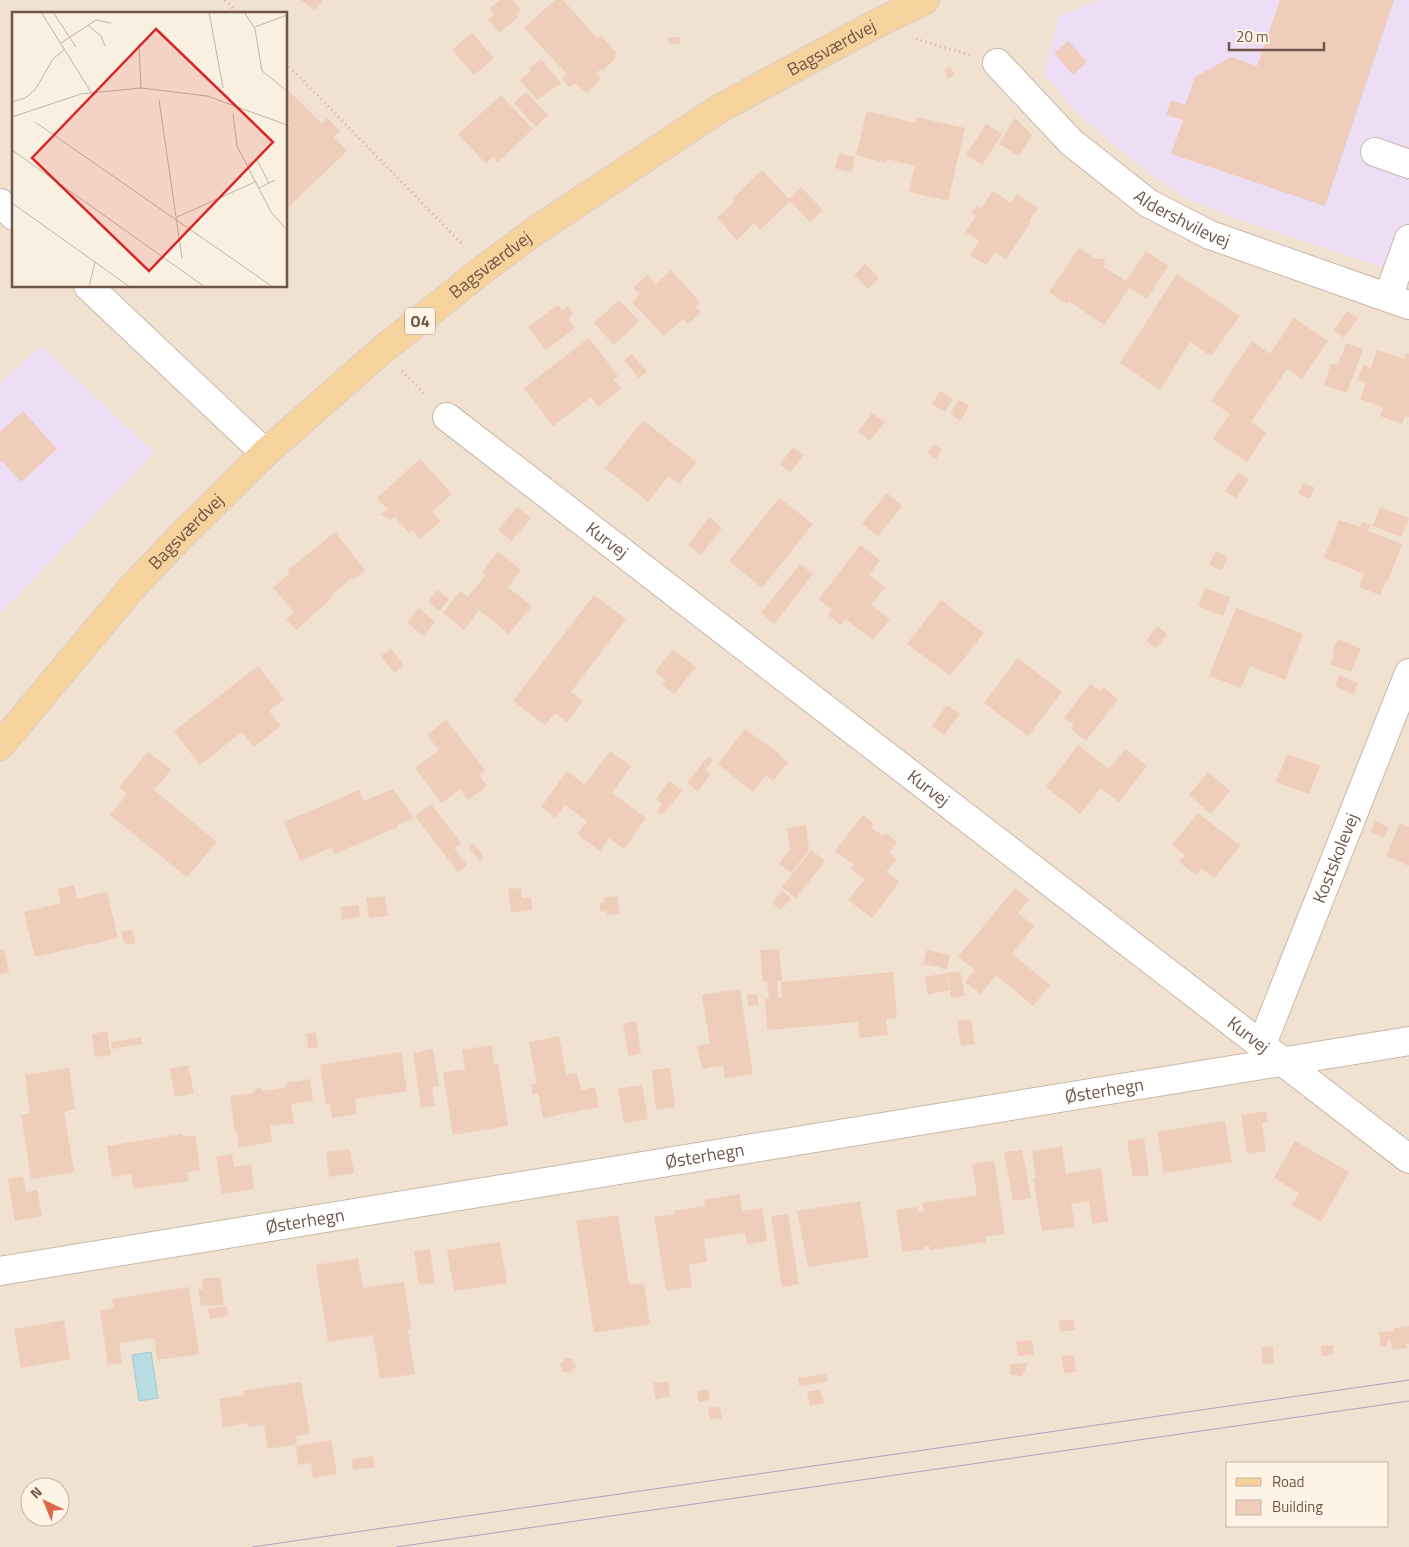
<svg xmlns="http://www.w3.org/2000/svg" width="1409" height="1547" font-family="'Titillium Web',sans-serif">
	<style>
		.residential { fill: #f1e1d0; fill-rule: evenodd }
		.education { fill: #eddef6 }
		.water { fill: #b7dde2; stroke: #9ecdd3 }
		.building { fill: #eecdba }
		.lines { fill: none; stroke-linecap: round; stroke-linejoin: round }
		.minor-casing { stroke: #cab7a9; stroke-width: 30 }
		.major-casing { stroke: #d7d0cc; stroke-width: 30 }
		.path { stroke: #d2b19e; stroke-width: 3; stroke-dasharray: 1 4; stroke-linecap: butt }
		.minor { stroke: #fff; stroke-width: 28 }
		.major { stroke: #f6d29c; stroke-width: 28 }
		.tram { stroke: #b2a1c2; stroke-width: 1 }
		.labels { text-anchor: middle; stroke-width: 4.5; stroke-linejoin: round; paint-order: stroke }
		.shield { fill: #fef4e6; stroke: #9b8579; stroke-width: 1 }
		.shield-label { font-size: 16px; font-weight: bold; fill: #70564a }
		.street-label { font-size: 18px; fill: #70564a; stroke: #fef4e6 }
		.inset-road { fill: none; stroke: #c3b2a5; stroke-width: 1 }
		.view { fill: #d62828; fill-opacity: 0.15; stroke: #d62828; stroke-width: 2.5 }
		.inset-edge { fill: none; stroke: #70564a; stroke-width: 2.5 }
	</style>
	<rect width="100%" height="100%" fill="#faf0e1"/>
	<!-- residential -->
	<path class="residential" d="M0 0H1409V1547H0ZM14 14H286V286H14ZM1228 1463H1388V1526H1228ZM30 1487H60V1517H30Z"/>
	<!-- education -->
	<g class="education">
		<polygon points="1100,0 1409,0 1409,276 1226,215 1189,199 1153,176 1079,115 1044,74 1059,16"/>
		<polygon points="42,346 154,453 0,614 0,383"/>
	</g>
	<!-- water -->
	<polygon class="water" points="151,1352 158,1398 139,1401 132,1355"/>
	<!-- building -->
	<g class="building">
		<polygon points="301,0 323,0 315,10"/>
		<polygon points="500,0 513,0 521,10 516,15 518,17 499,33 488,19 494,14 490,8"/>
		<polygon points="555,0 563,0 597,38 601,36 617,53 614,56 616,58 602,71 600,70 596,73 601,79 587,93 575,83 570,87 562,79 567,74 524,28"/>
		<polygon points="1280,0 1394,0 1325,206 1171,154 1183,120 1166,115 1171,100 1185,105 1195,77 1231,57 1257,66"/>
		<polygon points="472,33 494,58 474,75 452,50"/>
		<polygon points="668,37 679,37 680,44 669,44"/>
		<polygon points="1068,41 1087,62 1073,75 1054,53"/>
		<polygon points="541,59 561,83 537,100 520,80 531,71 529,69"/>
		<polygon points="950,67 954,75 948,79 944,70"/>
		<polygon points="286,88 322,124 327,118 340,131 334,137 347,151 286,209 286,127 290,124 286,120"/>
		<polygon points="526,92 548,115 536,127 514,103"/>
		<polygon points="501,95 533,129 498,162 493,157 486,164 458,134"/>
		<polygon points="867,111 915,123 917,117 965,128 948,201 909,192 915,166 887,159 886,163 856,155"/>
		<polygon points="1015,118 1032,135 1019,156 999,144"/>
		<polygon points="986,124 1002,134 982,165 966,155"/>
		<polygon points="839,153 855,157 852,172 835,168"/>
		<polygon points="762,170 789,199 801,187 823,210 810,222 790,201 760,230 754,223 737,240 717,218 734,202 732,199"/>
		<polygon points="993,191 1011,203 1017,194 1038,208 1029,221 1031,222 1006,259 995,252 986,265 970,255 979,241 965,232 976,216 972,213 976,205 981,208"/>
		<polygon points="1079,248 1096,259 1105,259 1104,267 1126,281 1146,251 1168,266 1147,299 1129,288 1104,325 1069,301 1067,304 1049,292"/>
		<polygon points="865,264 879,278 868,289 854,275"/>
		<polygon points="671,270 700,302 696,307 701,312 688,324 683,319 664,336 632,302 640,294 633,288 647,275 656,284"/>
		<polygon points="1177,274 1240,316 1211,356 1190,342 1160,390 1120,363"/>
		<polygon points="619,300 639,321 614,345 594,323"/>
		<polygon points="558,305 562,311 568,306 573,313 568,318 575,328 546,350 528,327"/>
		<polygon points="1347,311 1358,318 1344,338 1334,330"/>
		<polygon points="1294,318 1328,341 1302,379 1287,369 1251,422 1266,433 1247,462 1213,439 1230,414 1211,401 1252,341 1270,354"/>
		<polygon points="589,338 618,376 614,380 621,389 598,407 591,397 553,426 524,388"/>
		<polygon points="1346,343 1363,349 1347,393 1324,385 1331,363 1338,365"/>
		<polygon points="1377,350 1404,359 1406,353 1409,354 1409,417 1405,416 1402,424 1380,416 1383,407 1360,399 1366,382 1358,380 1363,365 1371,368"/>
		<polygon points="632,354 647,371 639,378 624,360"/>
		<polygon points="940,391 953,399 945,412 932,404"/>
		<polygon points="959,400 969,406 960,421 950,414"/>
		<polygon points="23,411 57,449 21,482 2,461 0,462 0,432"/>
		<polygon points="872,413 885,422 870,441 858,432"/>
		<polygon points="643,420 696,462 679,484 668,476 648,502 605,468"/>
		<polygon points="934,444 942,450 936,459 927,453"/>
		<polygon points="793,447 804,455 790,473 780,464"/>
		<polygon points="420,459 452,494 432,512 441,521 420,539 412,530 409,533 395,517 391,520 381,515 387,509 377,498"/>
		<polygon points="1238,472 1249,479 1236,498 1225,491"/>
		<polygon points="1303,483 1314,487 1310,499 1298,494"/>
		<polygon points="887,493 902,506 878,536 862,524"/>
		<polygon points="779,498 813,524 762,588 729,561"/>
		<polygon points="517,507 531,518 511,541 498,530"/>
		<polygon points="1380,507 1409,518 1401,537 1373,526"/>
		<polygon points="709,517 722,528 701,555 688,545"/>
		<polygon points="1339,520 1360,527 1362,522 1370,525 1368,531 1402,544 1388,581 1386,581 1380,595 1359,587 1364,574 1324,558"/>
		<polygon points="335,532 365,570 353,580 351,578 331,596 332,598 296,630 286,619 294,612 273,588 289,574 287,571"/>
		<polygon points="860,545 880,560 869,575 885,587 871,605 890,619 873,640 845,619 841,625 828,615 832,610 819,599"/>
		<polygon points="498,551 521,570 508,587 532,606 509,634 479,610 464,630 443,613 460,591 468,597 486,575 482,572"/>
		<polygon points="1216,551 1228,557 1222,570 1209,565"/>
		<polygon points="800,564 813,574 774,624 761,613"/>
		<polygon points="1205,588 1230,597 1223,616 1198,606"/>
		<polygon points="437,590 449,599 439,611 428,602"/>
		<polygon points="594,595 626,619 571,692 583,701 567,722 555,713 545,725 513,701"/>
		<polygon points="941,600 984,633 950,676 907,644"/>
		<polygon points="419,608 435,622 423,636 407,622"/>
		<polygon points="1236,608 1303,634 1285,680 1250,666 1241,688 1209,676"/>
		<polygon points="1157,626 1167,634 1156,648 1146,641"/>
		<polygon points="1338,639 1361,649 1351,672 1330,664 1335,652 1332,651"/>
		<polygon points="391,649 404,665 394,673 381,656"/>
		<polygon points="673,649 696,667 674,694 662,685 666,680 655,672"/>
		<polygon points="1018,658 1062,692 1028,736 984,703"/>
		<polygon points="258,666 284,699 269,711 281,726 254,747 242,732 200,765 174,731"/>
		<polygon points="1339,675 1358,683 1353,695 1335,686"/>
		<polygon points="1090,684 1100,691 1103,687 1118,699 1086,741 1071,729 1074,725 1064,718"/>
		<polygon points="947,705 960,714 944,735 932,726"/>
		<polygon points="446,720 485,770 479,775 487,786 468,800 460,789 442,803 415,768 439,750 427,735"/>
		<polygon points="745,729 781,755 780,756 788,763 773,781 766,775 753,792 718,764"/>
		<polygon points="1078,745 1109,769 1125,749 1147,766 1119,802 1101,788 1080,814 1046,787"/>
		<polygon points="610,751 631,766 612,793 646,818 624,849 609,838 600,851 577,834 587,821 565,805 555,818 541,807 567,771 585,785"/>
		<polygon points="148,752 171,770 154,790 217,842 187,877 110,815 127,794 119,787"/>
		<polygon points="1287,754 1320,766 1309,794 1276,782"/>
		<polygon points="708,756 713,760 706,769 711,774 698,791 687,783"/>
		<polygon points="1208,772 1230,791 1211,814 1189,795"/>
		<polygon points="669,781 682,791 662,815 657,811 662,804 656,799"/>
		<polygon points="393,789 414,818 397,825 398,827 334,854 332,847 300,861 284,822 359,790 364,801"/>
		<polygon points="431,804 461,843 454,848 467,865 458,872 415,816"/>
		<polygon points="1198,813 1240,846 1214,878 1201,868 1196,875 1179,862 1185,855 1172,845"/>
		<polygon points="863,815 874,824 871,827 883,836 886,833 897,842 889,853 897,859 886,872 899,882 872,918 848,900 865,879 851,869 854,865 835,851"/>
		<polygon points="1375,821 1388,827 1384,838 1371,832"/>
		<polygon points="1400,823 1409,827 1409,866 1386,856"/>
		<polygon points="806,825 809,850 791,873 779,864 790,849 787,828"/>
		<polygon points="473,843 484,857 480,861 469,847"/>
		<polygon points="811,850 825,861 796,898 782,887"/>
		<polygon points="74,885 77,899 107,892 118,938 35,957 24,912 61,903 57,889"/>
		<polygon points="521,888 522,898 531,897 532,910 511,913 508,889"/>
		<polygon points="1015,888 1029,899 1018,913 1034,926 1012,954 1050,985 1033,1006 996,975 981,994 965,982 975,970 958,957"/>
		<polygon points="782,891 791,898 781,910 772,903"/>
		<polygon points="385,896 388,916 369,918 366,898"/>
		<polygon points="617,896 620,913 607,915 607,911 601,912 599,903 605,902 604,898"/>
		<polygon points="359,905 360,917 342,920 341,907"/>
		<polygon points="132,929 136,943 125,945 121,932"/>
		<polygon points="4,949 9,972 0,974 0,950"/>
		<polygon points="779,949 782,981 777,981 779,998 782,998 781,982 893,972 897,1018 886,1019 888,1035 859,1038 858,1022 767,1030 765,999 769,999 767,982 763,982 760,950"/>
		<polygon points="927,950 950,955 947,969 923,964"/>
		<polygon points="960,971 965,996 951,998 947,973"/>
		<polygon points="946,973 949,990 928,995 925,977"/>
		<polygon points="740,989 753,1074 725,1078 723,1065 702,1069 697,1046 710,1044 702,995"/>
		<polygon points="757,994 759,1005 749,1006 747,995"/>
		<polygon points="971,1019 975,1044 961,1046 957,1021"/>
		<polygon points="636,1021 641,1053 628,1056 623,1024"/>
		<polygon points="107,1031 111,1055 95,1057 92,1034"/>
		<polygon points="316,1032 318,1047 308,1049 306,1034"/>
		<polygon points="559,1036 566,1075 577,1073 581,1090 595,1087 599,1107 543,1118 538,1093 533,1094 531,1084 537,1083 529,1042"/>
		<polygon points="141,1037 142,1044 112,1049 111,1042"/>
		<polygon points="492,1045 494,1064 498,1064 508,1126 453,1135 443,1073 465,1069 462,1050"/>
		<polygon points="433,1049 439,1086 432,1087 435,1106 421,1108 413,1053"/>
		<polygon points="401,1052 407,1091 355,1099 357,1114 332,1118 330,1104 326,1105 320,1065"/>
		<polygon points="188,1065 194,1093 175,1097 170,1069"/>
		<polygon points="69,1068 75,1109 64,1112 74,1172 31,1179 21,1115 30,1113 25,1075"/>
		<polygon points="670,1068 675,1107 656,1110 652,1070"/>
		<polygon points="310,1079 313,1101 291,1104 294,1123 270,1126 272,1142 239,1147 237,1132 235,1132 230,1096 255,1093 254,1089 262,1088 263,1091 287,1087 286,1083"/>
		<polygon points="642,1085 648,1119 624,1123 618,1089"/>
		<polygon points="1266,1111 1268,1122 1262,1123 1266,1151 1247,1154 1241,1115"/>
		<polygon points="1225,1121 1232,1162 1164,1173 1157,1132"/>
		<polygon points="182,1134 182,1137 195,1135 200,1170 187,1172 189,1181 133,1189 131,1174 112,1177 107,1146"/>
		<polygon points="1144,1138 1149,1175 1133,1177 1127,1141"/>
		<polygon points="1295,1141 1349,1172 1321,1222 1292,1205 1299,1193 1274,1178"/>
		<polygon points="1062,1146 1066,1174 1101,1168 1108,1221 1092,1224 1089,1201 1071,1204 1075,1227 1042,1231 1033,1178 1036,1178 1032,1151"/>
		<polygon points="350,1149 354,1173 329,1177 326,1152"/>
		<polygon points="1022,1150 1031,1198 1013,1201 1004,1152"/>
		<polygon points="232,1154 234,1167 251,1164 254,1189 222,1194 216,1157"/>
		<polygon points="994,1161 1005,1234 985,1237 986,1242 930,1250 929,1246 924,1247 924,1249 903,1252 896,1210 918,1207 918,1212 924,1211 922,1203 977,1195 972,1164"/>
		<polygon points="23,1176 26,1192 37,1190 42,1216 15,1221 8,1179"/>
		<polygon points="739,1194 742,1211 762,1208 767,1241 747,1245 745,1233 704,1239 707,1262 689,1265 692,1287 666,1291 654,1217 675,1214 674,1211 705,1206 704,1200"/>
		<polygon points="860,1201 869,1257 808,1267 797,1211"/>
		<polygon points="788,1214 799,1284 782,1287 771,1216"/>
		<polygon points="618,1215 629,1285 644,1283 650,1324 594,1333 576,1221"/>
		<polygon points="500,1242 507,1283 454,1291 447,1250"/>
		<polygon points="430,1249 435,1283 419,1285 414,1251"/>
		<polygon points="358,1258 363,1288 404,1282 411,1329 408,1330 415,1374 380,1379 373,1335 328,1342 316,1265"/>
		<polygon points="220,1277 224,1305 201,1306 198,1289 203,1289 202,1279"/>
		<polygon points="189,1287 199,1354 157,1360 154,1338 119,1343 122,1363 108,1365 100,1311 114,1308 112,1299"/>
		<polygon points="226,1306 228,1316 210,1319 208,1309"/>
		<polygon points="1073,1319 1075,1330 1060,1332 1059,1321"/>
		<polygon points="64,1320 70,1359 21,1368 14,1329"/>
		<polygon points="1409,1326 1409,1344 1407,1344 1407,1348 1392,1350 1391,1340 1387,1341 1387,1346 1381,1347 1379,1332 1394,1331 1394,1328"/>
		<polygon points="1032,1340 1034,1354 1018,1356 1016,1342"/>
		<polygon points="1333,1345 1334,1354 1322,1356 1321,1346"/>
		<polygon points="1273,1346 1274,1363 1263,1364 1261,1347"/>
		<polygon points="1074,1355 1076,1372 1064,1373 1061,1356"/>
		<polygon points="565,1358 572,1359 576,1366 571,1372 563,1372 560,1364"/>
		<polygon points="1027,1363 1027,1366 1025,1367 1025,1372 1023,1372 1023,1376 1011,1375 1010,1364"/>
		<polygon points="826,1374 827,1382 799,1386 798,1378"/>
		<polygon points="668,1381 670,1396 656,1399 653,1383"/>
		<polygon points="301,1382 310,1434 296,1436 297,1444 268,1449 264,1425 249,1427 248,1423 223,1427 219,1399 244,1395 243,1391"/>
		<polygon points="708,1389 710,1400 699,1402 697,1391"/>
		<polygon points="820,1389 824,1403 810,1406 807,1392"/>
		<polygon points="720,1407 722,1418 710,1419 708,1408"/>
		<polygon points="331,1440 337,1474 313,1478 311,1463 299,1465 295,1446"/>
		<polygon points="373,1456 375,1467 353,1470 352,1459"/>
	</g>
	<g class="lines">
		<!-- minor casing -->
		<g class="minor-casing">
			<g id="minor">
				<path id="s1" d="M997 63 1071 142 1148 203 1210 235 1409 305"/>
				<polyline points="1375,152 1409,164"/>
				<polyline points="0,203 14,216"/>
				<polyline points="88,286 265,453"/>
				<polyline points="1388,297 1409,239"/>
				<path id="s2" d="M447 417 1409 1159"/>
				<path id="s3" d="M1262 1044 1409 673"/>
				<path id="s4" d="M0 1271 1409 1041"/>
			</g>
		</g>
		<!-- major casing -->
		<g class="major-casing">
			<g id="major">
				<path id="s5" d="M0 746 130 590 179 538 265 453 381 351 485 268 541 227 719 109 872 26 925 0"/>
			</g>
		</g>
		<!-- path -->
		<g class="path">
			<polyline points="225,0 238,14"/>
			<polyline points="916,39 970,55"/>
			<polyline points="286,63 464,246"/>
			<polyline points="402,371 426,395"/>
		</g>
		<!-- minor -->
		<use href="#minor" class="minor"/>
		<!-- major -->
		<use href="#major" class="major"/>
		<!-- tram -->
		<g class="tram">
			<polyline points="252,1547 1409,1380"/>
			<polyline points="396,1547 1409,1401"/>
		</g>
	</g>
	<g class="labels">
		<!-- shield labels -->
		<rect class="shield" x="405" y="307.5" width="30" height="27" rx="4"/>
		<g class="shield-label">
			<text x="420" y="327">O4</text>
		</g>
		<!-- street labels -->
		<g class="street-label">
			<text dy="6" stroke="none"><textPath href="#s5" startOffset="1094">Bagsværdvej</textPath></text>
			<text dy="6" stroke="none"><textPath href="#s1" startOffset="244">Aldershvilevej</textPath></text>
			<text dy="6" stroke="none"><textPath href="#s5" startOffset="689">Bagsværdvej</textPath></text>
			<text dy="6" stroke="none"><textPath href="#s5" startOffset="284">Bagsværdvej</textPath></text>
			<text dy="6" stroke="none"><textPath href="#s2" startOffset="202">Kurvej</textPath></text>
			<text dy="6" stroke="none"><textPath href="#s2" startOffset="608">Kurvej</textPath></text>
			<text dy="6" stroke="none"><textPath href="#s3" startOffset="200">Kostskolevej</textPath></text>
			<text dy="6" stroke="none"><textPath href="#s2" startOffset="1012">Kurvej</textPath></text>
			<text dy="6" stroke="none"><textPath href="#s4" startOffset="1119">Østerhegn</textPath></text>
			<text dy="6" stroke="none"><textPath href="#s4" startOffset="714">Østerhegn</textPath></text>
			<text dy="6" stroke="none"><textPath href="#s4" startOffset="309">Østerhegn</textPath></text>
		</g>
	</g>
	<!-- overview -->
	<g transform="translate(12 12)">
		<rect width="275" height="275" fill="#faf0e1"/>
		<path class="inset-road" d="M29 0 79 80M41 0 64 35M197 0 211 76M232 0 243 17 250 59 275 79M76 13 89 24 93 34M243 15 275 3M49 31 84 8 99 11M127 31 129 76M147 88 170 246M0 90 13 86 23 78 41 47 53 37M221 102 225 134 259 200 275 218M0 105 69 82 129 76 195 84 275 113M23 110 261 275M0 138 193 275M235 153 245 148 257 171M247 176 263 168M0 191 118 275M165 205 243 170M77 275 83 250"/>
		<path class="view" d="M144 17 261 130 137 259 20 146Z"/>
		<rect width="275" height="275" class="inset-edge"/>
	</g>
	<!-- legend -->
	<rect x="1226" y="1462" width="162" height="65" fill="#fef4e6" stroke="#c5b5a8"/>
	<rect x="1236" y="1478" width="25" height="8" fill="#f6d29c" stroke="#c5b5a8"/>
	<text x="1272" y="1487" font-size="15" fill="#70564a">Road</text>
	<rect x="1236" y="1500" width="25" height="15" fill="#eecdba" stroke="#c5b5a8"/>
	<text x="1272" y="1512" font-size="15" fill="#70564a">Building</text>
	<!-- north arrow -->
	<g transform="translate(45 1502) rotate(316)"><circle r="24" fill="#fef4e6" stroke="#c5b5a8"/>
	<path d="M0-4L9 19L0 12L-9 19Z" fill="#de684c"/>
	<text y="-8" font-size="14" font-weight="bold" text-anchor="middle" fill="#70564a">N</text>
	</g>
	<!-- scale -->
	<path d="M1229 42v8h95v-8" fill="none" stroke="#70564a" stroke-width="2.5"/>
	<text x="1236" y="42" font-size="15" fill="#70564a" stroke="#fef4e6" stroke-width="4" paint-order="stroke">20 m</text>
</svg>
